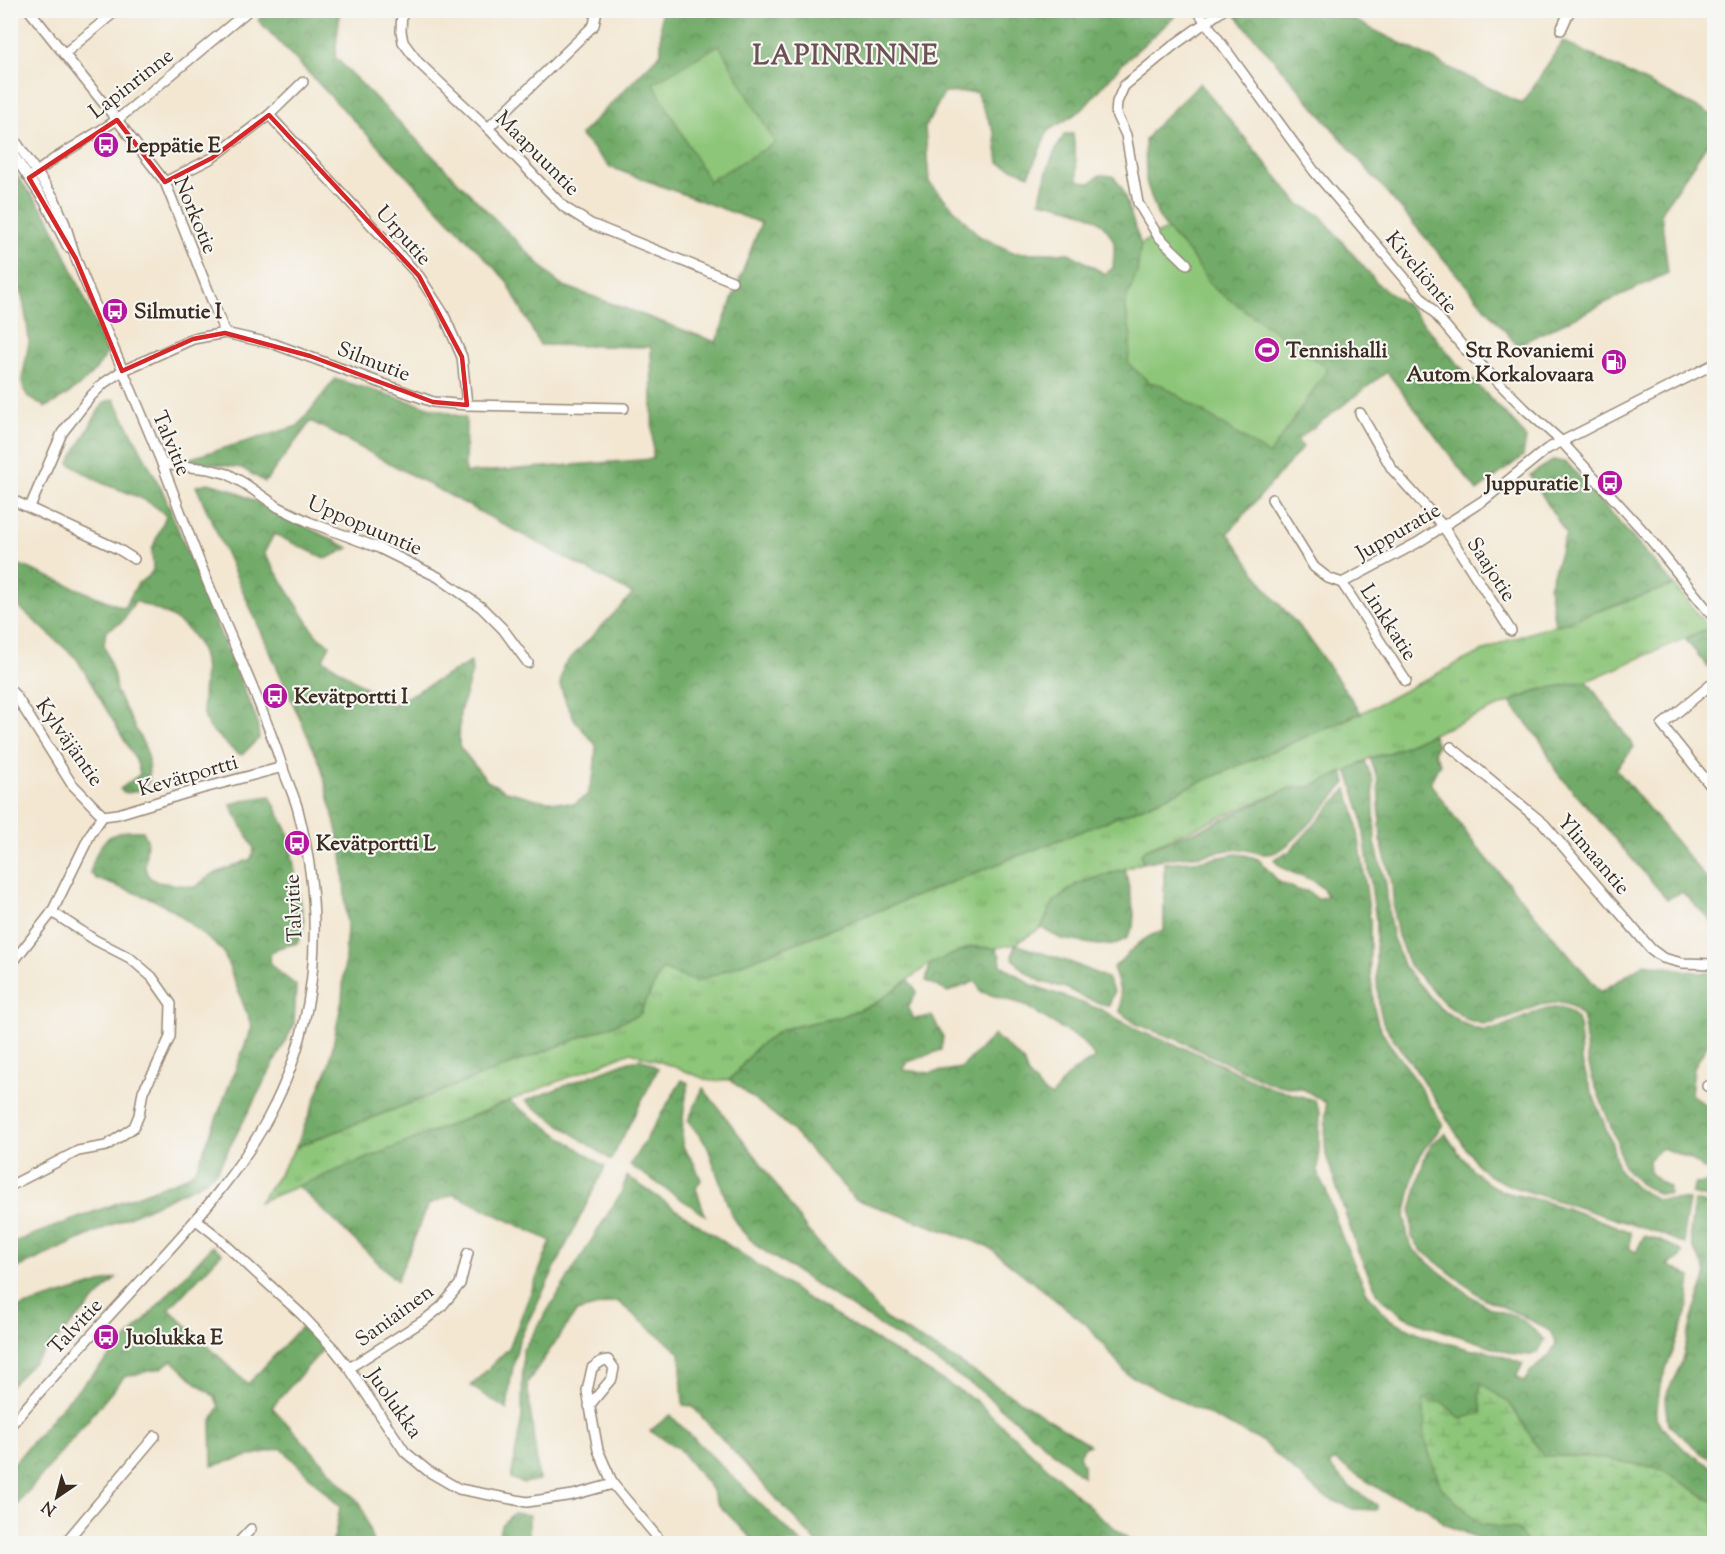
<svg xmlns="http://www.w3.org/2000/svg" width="1725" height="1554" font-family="'Sorts Mill Goudy',serif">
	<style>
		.grass { fill: url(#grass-tufts); stroke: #64784c; stroke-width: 1.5 }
		.forest { fill: url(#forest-crowns); stroke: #566a44; stroke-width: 1.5 }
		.wetland { fill: url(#wetland-marsh); stroke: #64784c; stroke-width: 1.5 }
		.pitch { fill: #8dc679; stroke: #64784c; stroke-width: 1.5 }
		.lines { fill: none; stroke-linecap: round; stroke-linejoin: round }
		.minor-casing { stroke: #978878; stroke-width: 12 }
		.minor { stroke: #fff; stroke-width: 9 }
		.marked { fill: none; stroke: #d62828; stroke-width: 4.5; stroke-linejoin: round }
		.labels { text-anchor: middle; stroke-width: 4.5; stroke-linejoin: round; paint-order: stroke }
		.street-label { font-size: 21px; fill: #3b2a1e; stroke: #f6f6f2 }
		.poi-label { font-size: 21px; font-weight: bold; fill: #3b2a1e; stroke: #f6f6f2; text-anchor: start }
		.district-label { font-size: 27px; font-weight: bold; letter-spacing: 1.5px; fill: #6c5054; stroke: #f6f6f2 }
	</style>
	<defs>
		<pattern id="grass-tufts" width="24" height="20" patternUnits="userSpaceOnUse" patternTransform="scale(1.5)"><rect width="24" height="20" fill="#8dc679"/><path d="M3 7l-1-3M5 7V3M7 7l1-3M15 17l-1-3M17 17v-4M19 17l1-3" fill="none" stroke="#74a163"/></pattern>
		<pattern id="forest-crowns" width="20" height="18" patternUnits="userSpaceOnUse" patternTransform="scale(1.5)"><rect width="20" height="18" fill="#72ab69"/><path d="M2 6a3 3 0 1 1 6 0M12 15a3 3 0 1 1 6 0" fill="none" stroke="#5f8b56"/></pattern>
		<pattern id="wetland-marsh" width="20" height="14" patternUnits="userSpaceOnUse" patternTransform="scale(1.5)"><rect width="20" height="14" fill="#8dc679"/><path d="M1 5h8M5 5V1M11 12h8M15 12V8" fill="none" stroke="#74a163"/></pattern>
	</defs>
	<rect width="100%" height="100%" fill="#f6f6f2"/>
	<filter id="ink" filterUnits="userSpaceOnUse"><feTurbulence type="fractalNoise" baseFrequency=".0167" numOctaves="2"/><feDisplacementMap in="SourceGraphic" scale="12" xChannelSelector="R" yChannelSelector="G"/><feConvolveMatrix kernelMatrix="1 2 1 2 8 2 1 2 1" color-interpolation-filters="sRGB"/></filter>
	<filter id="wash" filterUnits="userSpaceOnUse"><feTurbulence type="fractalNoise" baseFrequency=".008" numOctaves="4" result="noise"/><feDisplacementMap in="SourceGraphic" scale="24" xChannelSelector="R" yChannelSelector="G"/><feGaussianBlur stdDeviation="1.35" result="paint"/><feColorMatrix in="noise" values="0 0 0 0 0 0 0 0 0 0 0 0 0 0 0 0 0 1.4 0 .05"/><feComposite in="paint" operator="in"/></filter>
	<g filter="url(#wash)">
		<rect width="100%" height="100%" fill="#f3e7d2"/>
		<!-- grass -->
		<polygon class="grass" points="1674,585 1709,628 1587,681 1539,690 1432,734 1389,753 1370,758 1352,768 1348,772 1343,772 1310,787 1290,788 1146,849 1141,853 1143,863 1077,884 1054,902 1041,928 1015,944 996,948 970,947 930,964 874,1004 840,1017 783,1029 757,1047 730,1080 710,1081 675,1067 631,1052 259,1202 278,1176 296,1147 639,1015 662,969 1133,811 1361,713 1456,664 1503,642"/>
		<!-- forest -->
		<g class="forest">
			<path d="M269 10 340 11 335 57 559 284 716 342 761 223 610 167 580 135 661 53V11H1181L1123 63 1082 110 1048 131 1029 175 999 163 995 134 976 92 944 93 925 128 929 182 979 236 1015 253H1069L1105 274 1113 268C1113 260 1116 247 1113 240 1101 211 1066 207 1040 201 1044 177 1051 154 1065 134H1073L1078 180 1090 183 1100 175 1113 176 1122 188 1141 245 1137 273 1125 304 1131 336 1129 363 1149 382 1162 384 1327 369 1213 288 1190 254 1167 230 1157 214 1146 181 1145 140 1156 126 1200 83 1299 204 1320 215 1378 284 1409 307 1464 371 1518 427 1526 439 1523 456 1477 491 1387 372 1297 440 1303 447 1228 533 1268 591 1308 637 1361 713 1133 811 696 982 662 969 639 1015 296 1147 329 1065 342 1000 347 928 342 852 321 766 196 486 208 483 230 489 349 548 326 559 274 534 264 553 316 635 330 645 323 659 392 705 471 662 472 672 460 712 459 746 487 781 506 791 541 800 574 804 587 795 594 774 596 745 576 722 566 703 560 685 563 666 633 594 311 421 265 482 242 468 184 460 298 426 335 379 466 418 465 473 653 459 651 347 540 345 506 280 258 20Z"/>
			<polygon points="1235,10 1344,11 1348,17 1522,104 1563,41 1714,116 1714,134 1661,212 1668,273 1517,345 1233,12"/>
			<path d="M10 167 49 218 79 285 107 352C98 374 67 397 46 407L29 398 24 390 22 381 29 342 27 323 22 295 11 276Z"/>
			<path d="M114 399 164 494 214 619 257 720 259 738 242 755C234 753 230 747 224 742 219 737 212 732 208 725 196 703 210 676 202 653 191 621 163 612 135 601L122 622 106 631 104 645 114 676 116 691 145 747 148 756 149 781C143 789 128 798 120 789L140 774 136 760 77 659 10 599 11 561 124 608 138 583 147 578 153 570 152 549 166 516C150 498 124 492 102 483 90 477 80 470 69 463L99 410 105 402Z"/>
			<polygon points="1554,460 1567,463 1674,585 1555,626 1549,586 1566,534 1530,475"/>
			<polygon points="1709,628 1714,636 1714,663 1708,667 1685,639"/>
			<polygon points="1587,681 1634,747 1616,769 1714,888 1714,924 1682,892 1667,899 1556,771 1543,744 1510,702 1539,690"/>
			<polygon points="1432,734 1437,744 1434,752 1440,763 1430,783 1472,841 1601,992 1645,963 1700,973 1714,972 1714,1033 1694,1068 1691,1094 1708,1107 1714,1107 1714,1200 1691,1194 1695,1184 1708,1183 1711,1175 1689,1158 1662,1148 1649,1160 1650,1173 1660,1182 1669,1187 1669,1194 1658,1194 1640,1184 1623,1166 1617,1142 1593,1080 1587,1057 1585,1029 1582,1016 1573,1007 1561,1002 1540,1005 1494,1023 1482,1024 1466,1019 1445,1004 1409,965 1398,936 1394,916 1392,883 1381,842 1378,780 1370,758 1389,753"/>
			<polygon points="1365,761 1373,781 1375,843 1386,884 1389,917 1393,938 1404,967 1441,1009 1464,1024 1481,1030 1496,1029 1542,1010 1560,1007 1570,1012 1577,1019 1580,1030 1581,1058 1588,1082 1612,1144 1618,1169 1636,1188 1656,1199 1689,1200 1684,1231 1685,1244 1656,1232 1511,1186 1488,1175 1480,1168 1467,1150 1414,1067 1393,1039 1383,1022 1379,1006 1376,968 1376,920 1368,863 1361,813 1348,772 1352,768"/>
			<path d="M1343 772 1346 783C1330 800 1294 846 1274 853 1262 857 1251 849 1238 849 1226 849 1214 854 1202 855 1181 857 1163 858 1143 863L1141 853 1146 849 1202 829 1290 788 1310 787Z"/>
			<path d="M1347 789 1355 814 1363 864 1370 920V969L1374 1007 1378 1024 1388 1042 1409 1070 1443 1125 1424 1149 1416 1164 1405 1217 1408 1239 1413 1249 1431 1265 1474 1298 1488 1307 1521 1319 1545 1340 1538 1352 1531 1355 1514 1354 1423 1324 1405 1317 1385 1302 1378 1294 1358 1252 1326 1155 1325 1142 1326 1103 1305 1090 1269 1083 1178 1040 1136 1024 1120 1012C1123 996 1118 983 1113 968 1129 954 1142 935 1164 931V863L1204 860 1236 854 1245 855 1258 859 1279 882 1298 890 1307 891 1318 899 1327 896C1316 871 1286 879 1274 859L1289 852Z"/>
			<path d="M270 796 288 832 304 923 302 934 297 943 278 948 270 954V963L276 970 296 985 294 1025 217 1171 200 1184 11 1271V1243L184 1178 192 1173 198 1165 252 1027 223 951 173 910 152 899 97 879 90 873C98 842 108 828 143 831L147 840 145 868 149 877 157 882 195 887 211 875 251 859 254 849C248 833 236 820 231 804L250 799Z"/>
			<polygon points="1125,869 1134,913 1133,927 1126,939 1115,944 1099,945 1061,939 1041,928 1054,902 1077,884"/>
			<polygon points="1015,944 1072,963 1107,978 1114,992 1109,1006 1084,998 1066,988 1042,982 1023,970 1012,957"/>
			<path d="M970 947 996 948 1000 956 1001 965 1032 985 1102 1010 1139 1031 1199 1054 1268 1087 1315 1100 1320 1113 1318 1175 1326 1190 1342 1237 1367 1293 1389 1319 1429 1338 1472 1350H1486L1523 1364 1516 1377 1524 1382 1530 1372 1549 1356 1556 1343 1550 1331 1521 1315 1483 1298 1422 1251 1412 1237 1411 1211 1425 1156 1432 1144 1445 1133C1458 1153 1473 1174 1494 1187 1509 1196 1526 1196 1543 1201 1572 1210 1601 1220 1630 1232V1249L1636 1252 1644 1236C1658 1240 1672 1244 1683 1253L1679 1259 1667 1265 1691 1277 1687 1313 1660 1385 1656 1417 1661 1426 1684 1449 1714 1469V1502L1658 1468 1591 1457 1543 1456 1510 1404 1481 1383 1479 1396 1483 1412 1461 1419 1442 1403 1424 1400 1425 1440 1441 1487 1480 1524 1517 1529 1528 1543H1489L1442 1523 1427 1507 1389 1495 1334 1460 1329 1466 1350 1487 1377 1505V1510L1353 1509 1321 1495 1263 1442 1127 1374 1087 1325 987 1246 855 1199 787 1125 730 1080 757 1047 783 1029 840 1017 874 1004 908 980 917 992 908 1007 914 1019 932 1016 943 1037 941 1050 908 1062 903 1070 930 1073 961 1068 994 1035 1023 1061 1028 1075 1043 1092 1052 1097 1062 1082 1072 1072 1095 1058 1081 1040 1022 1004 981 992 976 981 948 992 926 981 930 964Z"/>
			<polygon points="641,1059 650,1063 658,1069 611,1160 525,1101 629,1061"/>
			<polygon points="682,1080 688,1083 683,1118 682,1138 683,1147 694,1163 701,1180 696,1188 705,1215 630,1165"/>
			<polygon points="703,1088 757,1158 807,1230 887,1320 949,1356 1090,1445 1084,1448 1079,1456 1083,1465 1083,1477 977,1388 758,1247 743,1232 731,1214 707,1145 688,1121"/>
			<polygon points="509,1101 605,1167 519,1340 511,1377 507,1410 471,1386 509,1348 551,1241 453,1194 428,1205 397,1281 298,1186"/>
			<polygon points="627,1176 808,1299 975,1400 1097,1514 1134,1543 817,1543 692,1406 683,1405 680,1353 617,1301 576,1312 527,1383 539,1480 524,1483 511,1479 522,1417 523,1350 621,1193"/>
			<polygon points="1694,1201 1714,1205 1714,1461 1702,1454 1668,1424 1665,1401 1668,1391 1681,1364 1694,1311 1706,1278 1705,1269 1693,1248 1690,1234"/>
			<polygon points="212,1246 222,1253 169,1309 248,1384 301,1327 325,1347 272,1407 362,1506 373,1543 332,1543 335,1535 340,1507 281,1448 212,1466 211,1422 219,1407 215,1397 194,1381 172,1360 161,1368 124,1377 11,1512 11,1467 65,1403 136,1329"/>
			<polygon points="116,1278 70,1326 11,1385 11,1310"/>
			<polygon points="670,1415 784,1527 802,1543 753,1543 753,1540 718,1504 710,1487 678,1448 650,1431"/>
			<polygon points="514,1513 529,1515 529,1543 497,1543 501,1525"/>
		</g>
		<!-- wetland -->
		<polygon class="wetland" points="1481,1383 1510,1404 1543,1456 1591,1457 1658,1468 1714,1502 1714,1543 1528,1543 1517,1529 1480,1524 1441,1487 1425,1440 1424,1400 1442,1402 1461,1419 1483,1412 1479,1396"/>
		<!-- pitch -->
		<g class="pitch">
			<polygon points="719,45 775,143 709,181 653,83"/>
			<polygon points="1167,230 1190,254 1213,288 1328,369 1269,455 1162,385 1149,382 1128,363 1131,336 1125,304 1137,273 1141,245 1153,235"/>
		</g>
	</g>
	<g filter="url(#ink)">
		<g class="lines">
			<!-- minor casing -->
			<g class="minor-casing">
				<g id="minor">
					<polyline points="29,10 117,120 165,182 225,333"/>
					<polyline points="402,10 401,31 403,42 418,62 488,128 564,207 591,224 732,281"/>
					<polyline points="1197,10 1314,171 1464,348 1525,409 1561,441 1646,534 1714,618"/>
					<polyline points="1561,30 1570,10"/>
					<polyline points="64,54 117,10"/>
					<polyline points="269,115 419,276 443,313 462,357 467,405"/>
					<polyline points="488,128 594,25 597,10"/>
					<path d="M10 133 54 198 65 224 76 259C104 328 135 397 163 466 178 505 192 544 208 583 233 644 262 704 282 766 287 781 294 795 298 810 325 915 320 1021 268 1118 239 1172 198 1218 156 1264 108 1318 57 1371 10 1426"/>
					<polyline points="10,150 45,202 68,247"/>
					<polyline points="29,178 54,159 117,120 249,10"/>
					<polyline points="165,182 212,158 269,115 303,82"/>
					<polyline points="1187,264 1158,236 1138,203 1126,135 1116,114 1117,102 1124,86 1174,45 1223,10"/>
					<polyline points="1360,413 1392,469 1443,526 1511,631"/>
					<polyline points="162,464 209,469 228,474 245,484 278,507 309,522 379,548 438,577 481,607 503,629 528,663"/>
					<polyline points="10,499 118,549 134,559"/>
					<polyline points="1272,499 1314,567 1328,578 1342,583 1417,543 1484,500 1547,449 1714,364"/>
					<polyline points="30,507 62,433 91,396 104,383 122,371 193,339 225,333 274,344 433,402 467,405 624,408"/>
					<polyline points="1342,583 1406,681"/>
					<polyline points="1714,682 1662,725 1714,790"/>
					<polyline points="10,690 16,696 71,783 103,816"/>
					<polyline points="1451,747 1544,824 1651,949 1663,958 1682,963 1714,964"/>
					<polyline points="103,816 118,814 200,789 283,767"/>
					<polyline points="10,966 52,912 91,833 103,816"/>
					<polyline points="1707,1086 1714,1089"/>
					<polyline points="10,1186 78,1151 106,1146 134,1127 139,1115 143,1091 154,1072 170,1037 171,1004 152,977 130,958 95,940 52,912"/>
					<polyline points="196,1220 214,1234 301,1314 334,1349 349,1368 405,1452 428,1471 459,1489 527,1502 573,1495 613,1484"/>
					<polyline points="349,1368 426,1319 441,1307 460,1284 468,1253"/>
					<polyline points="589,1406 612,1378 614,1368 608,1360 602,1361 592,1368 587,1391 598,1450 613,1484 663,1544"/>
					<polyline points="64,1544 155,1436"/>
					<polyline points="237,1544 251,1529"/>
				</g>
			</g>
			<!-- minor -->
			<use href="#minor" class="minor"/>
		</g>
	</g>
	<!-- marked area -->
	<path class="marked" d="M269 115 419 276 462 357 467 405 433 402 310 356 225 333 193 339 122 371 76 259 29 178 117 120 165 182 212 158Z"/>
	<!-- icons -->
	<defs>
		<g id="bus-disc" transform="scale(1.35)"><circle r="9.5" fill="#b5179e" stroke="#f6f6f2"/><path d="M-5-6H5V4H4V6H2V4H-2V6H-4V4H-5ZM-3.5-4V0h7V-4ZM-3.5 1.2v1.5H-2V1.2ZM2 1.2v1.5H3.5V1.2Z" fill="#fff"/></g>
		<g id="stadium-disc" transform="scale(1.35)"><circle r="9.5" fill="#b5179e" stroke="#f6f6f2"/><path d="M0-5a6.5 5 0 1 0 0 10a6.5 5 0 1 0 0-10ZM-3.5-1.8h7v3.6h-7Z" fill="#fff"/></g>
		<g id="fuel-disc" transform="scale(1.35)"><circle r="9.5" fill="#b5179e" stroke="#f6f6f2"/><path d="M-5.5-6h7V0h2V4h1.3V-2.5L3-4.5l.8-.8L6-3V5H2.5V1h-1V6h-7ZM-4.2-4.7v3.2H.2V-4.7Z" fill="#fff"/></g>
	</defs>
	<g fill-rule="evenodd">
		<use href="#bus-disc" x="106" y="145"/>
		<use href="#bus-disc" x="115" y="311"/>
		<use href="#stadium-disc" x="1267" y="350"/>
		<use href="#fuel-disc" x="1614" y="362"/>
		<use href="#bus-disc" x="1610" y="483"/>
		<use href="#bus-disc" x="275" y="696"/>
		<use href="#bus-disc" x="297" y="843"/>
		<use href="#bus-disc" x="106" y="1337"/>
	</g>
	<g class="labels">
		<!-- street labels -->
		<g class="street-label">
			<text transform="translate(131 83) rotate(-38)" y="7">Lapinrinne</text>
			<text transform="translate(538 153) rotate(45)" y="7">Maapuuntie</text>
			<text transform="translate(196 215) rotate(67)" y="7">Norkotie</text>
			<text transform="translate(404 235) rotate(48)" y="7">Urputie</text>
			<text transform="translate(1422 272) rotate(50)" y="7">Kiveliöntie</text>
			<text transform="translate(374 361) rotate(21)" y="7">Silmutie</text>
			<text transform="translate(172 443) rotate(67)" y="7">Talvitie</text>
			<text transform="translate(365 525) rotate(23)" y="7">Uppopuuntie</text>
			<text transform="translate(1398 531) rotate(-30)" y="7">Juppuratie</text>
			<text transform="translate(1492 569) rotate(57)" y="7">Saajotie</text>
			<text transform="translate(1389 622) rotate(57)" y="7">Linkkatie</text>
			<text transform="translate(70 742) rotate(55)" y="7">Kylväjäntie</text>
			<text transform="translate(188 775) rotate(-16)" y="7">Kevätportti</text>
			<text transform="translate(1594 854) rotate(49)" y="7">Ylimaantie</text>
			<text transform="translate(293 908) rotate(-93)" y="7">Talvitie</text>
			<text transform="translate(394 1315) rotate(-36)" y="7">Saniainen</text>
			<text transform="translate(75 1326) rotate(-47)" y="7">Talvitie</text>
			<text transform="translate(395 1403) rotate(55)" y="7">Juolukka</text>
		</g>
		<!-- poi labels -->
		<g class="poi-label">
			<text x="126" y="152">Leppätie E</text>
			<text x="134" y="318">Silmutie I</text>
			<text x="1286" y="357">Tennishalli</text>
			<text x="1594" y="357" text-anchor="end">St1 Rovaniemi<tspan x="1594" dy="24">Autom Korkalovaara</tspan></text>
			<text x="1590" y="490" text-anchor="end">Juppuratie I</text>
			<text x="294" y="703">Kevätportti I</text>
			<text x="316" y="850">Kevätportti L</text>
			<text x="126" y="1344">Juolukka E</text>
		</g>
		<!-- district labels -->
		<g class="district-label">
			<text x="846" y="64">LAPINRINNE</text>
		</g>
	</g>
	<!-- margin -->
	<rect width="1725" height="1554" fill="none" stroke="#f6f6f2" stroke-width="36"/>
	<!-- north arrow -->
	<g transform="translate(57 1497) rotate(215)" stroke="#f6f6f2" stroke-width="4.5" paint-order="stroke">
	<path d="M0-4.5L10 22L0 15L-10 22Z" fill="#3b2a1e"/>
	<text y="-9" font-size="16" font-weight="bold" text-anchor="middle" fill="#3b2a1e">N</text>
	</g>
</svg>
